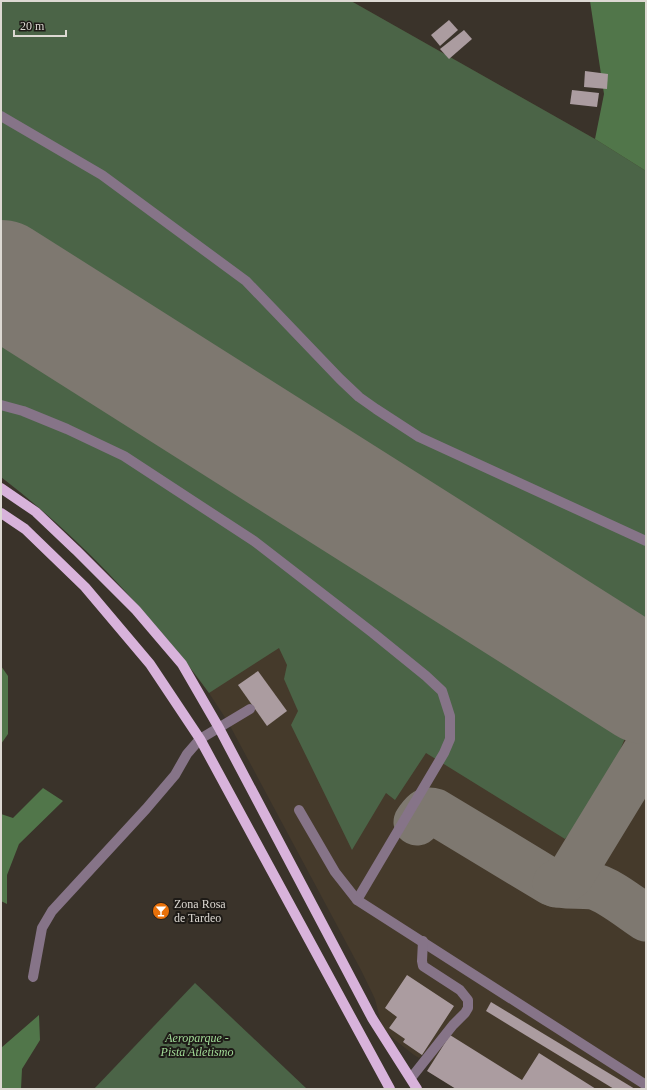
<svg xmlns="http://www.w3.org/2000/svg" width="647" height="1090" font-family="Georgia,serif">
	<style>
		.built { fill: #453a2b }
		.green { fill: #4b6447 }
		.forest { fill: #51764a }
		.lines { fill: none; stroke-linecap: round; stroke-linejoin: round }
		.taxiway { stroke: #7e7870; stroke-width: 47 }
		.runway { stroke: #7e7870; stroke-width: 116 }
		.building { fill: #ab9ca0 }
		.minor { stroke: #867488; stroke-width: 10 }
		.major { stroke: #d8b3db; stroke-width: 10 }
		.labels { text-anchor: middle; stroke-width: 4; stroke-linejoin: round; paint-order: stroke }
		.poi-label { font-size: 12px; fill: #ddd9d3; stroke: #1e1b17; text-anchor: start }
		.park-label { font-size: 12px; font-style: italic; fill: #a2dc98; stroke: #1e1b17 }
	</style>
	<rect width="100%" height="100%" fill="#3a332a"/>
	<!-- built -->
	<polygon class="built" points="1,1 351,1 595,139 646,171 646,1089 456,1089 427,1071 431,1062 422,1055 419,1058 414,1055 395,1040 382,1027 375,999 362,972 228,722 209,693 173,645 123,588 76,540 32,500 1,477"/>
	<!-- green -->
	<g class="green">
		<polygon points="1,1 351,1 595,139 646,171 646,630 1,224"/>
		<path d="M25 340 630 726 618 755 603 785 586 814 565 839 426 753 395 800 386 793 352 850 291 725 298 711 284 679 287 665 279 648 209 693C197 677 185 660 172 645 121 583 65 526 1 477V341Z"/>
		<polygon points="195,983 307,1089 94,1089"/>
	</g>
	<!-- forest -->
	<g class="forest">
		<polygon points="590,1 646,1 646,171 595,139 604,94"/>
		<polygon points="1,666 8,676 8,734 1,744"/>
		<polygon points="43,788 63,801 19,844 7,875 7,904 1,901 1,814 13,818"/>
		<polygon points="39,1015 40,1040 22,1069 21,1089 1,1089 1,1048"/>
	</g>
	<g class="lines">
		<!-- taxiway -->
		<g class="taxiway">
			<polyline points="634,678 646,697"/>
			<path d="M417 822C423 814 425 809 435 812L551 882C564 887 578 884 592 886 608 889 632 909 646 918"/>
			<polyline points="556,884 567,878 571,875 646,752"/>
		</g>
		<!-- runway -->
		<polyline class="runway" points="1,278 646,686"/>
	</g>
	<!-- building -->
	<g class="building">
		<polygon points="449,20 458,30 440,46 431,35"/>
		<polygon points="464,30 472,39 449,59 440,49"/>
		<polygon points="585,71 608,74 607,89 584,87"/>
		<polygon points="572,90 599,93 597,107 570,104"/>
		<polygon points="258,671 287,711 267,726 238,685"/>
		<polygon points="407,975 454,1006 422,1055 403,1042 405,1039 389,1028 397,1017 385,1008"/>
		<polygon points="491,1002 635,1089 614,1089 486,1011"/>
		<polygon points="450,1035 522,1080 539,1053 596,1089 456,1089 427,1071"/>
	</g>
	<g class="lines">
		<!-- minor -->
		<g class="minor">
			<polyline points="1,116 102,175 246,281 340,379 359,397 376,409 419,437 646,541"/>
			<polyline points="1,405 23,411 67,429 124,456 254,541 373,633 426,676 442,691 450,716 450,739 444,753 357,900"/>
			<polyline points="299,810 335,872 357,900 646,1085"/>
			<polyline points="33,977 42,928 52,911 146,809 175,775 187,754 200,739 250,709"/>
			<polyline points="411,1078 453,1025 465,1013 468,1008 468,1000 460,990 423,966 422,961 423,941"/>
		</g>
		<!-- major -->
		<g class="major">
			<polyline points="1,488 36,512 76,550 136,610 182,664 219,728 372,1018 417,1089"/>
			<polyline points="1,513 25,529 85,587 150,664 200,739 390,1089"/>
		</g>
	</g>
	<!-- icons -->
	<defs>
		<g id="bar-disc" transform="scale(0.9)"><circle r="9.5" fill="#e8710a" stroke="#1e1b17"/><path d="M-6-5H6L.8 .8V4.5H3.5V6h-7V4.5H-.8V.8Z" fill="#fff"/></g>
	</defs>
	<g fill-rule="evenodd">
		<use href="#bar-disc" x="161" y="911"/>
	</g>
	<g class="labels">
		<!-- poi labels -->
		<g class="poi-label">
			<text x="174" y="908">Zona Rosa<tspan x="174" dy="14">de Tardeo</tspan></text>
		</g>
		<!-- park labels -->
		<g class="park-label">
			<text x="197" y="1042">Aeroparque -<tspan x="197" dy="14">Pista Atletismo</tspan></text>
		</g>
	</g>
	<!-- border -->
	<rect width="647" height="1090" fill="none" stroke="#ddd9d3" stroke-width="4"/>
	<!-- scale -->
	<path d="M14 30v6h52v-6" fill="none" stroke="#ddd9d3" stroke-width="2"/>
	<text x="20" y="30" font-size="12" fill="#ddd9d3" stroke="#1e1b17" stroke-width="3" paint-order="stroke">20 m</text>
</svg>
